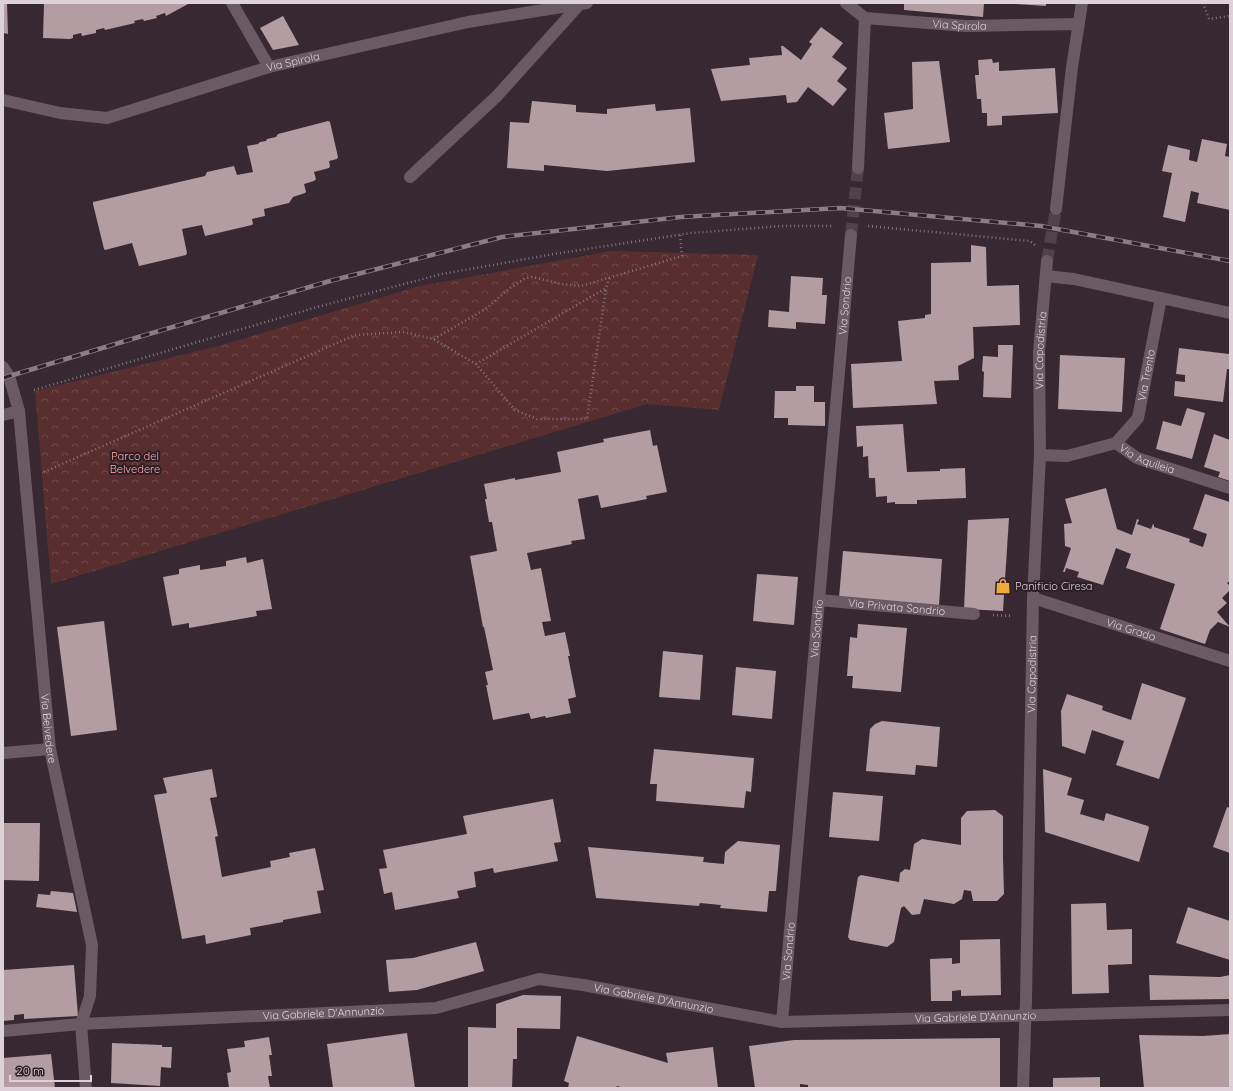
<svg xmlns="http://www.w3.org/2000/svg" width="1233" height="1091" font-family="Quicksand,sans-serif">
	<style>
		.park { fill: url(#park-crowns) }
		.building { fill: #b39ca2 }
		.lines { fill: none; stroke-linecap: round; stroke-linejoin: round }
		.street-tunnel { stroke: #51424a; stroke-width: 12; stroke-dasharray: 12 6; stroke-linecap: butt }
		.path { stroke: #84767e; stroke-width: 2.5; stroke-dasharray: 1 3; stroke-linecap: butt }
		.lane { stroke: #6b5963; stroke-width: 12 }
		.street { stroke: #6b5963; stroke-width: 12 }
		.rail-casing { stroke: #8b7d85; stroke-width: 4.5 }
		.rail { stroke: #2e1e27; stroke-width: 3; stroke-dasharray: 9; stroke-linecap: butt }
		.labels { text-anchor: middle; stroke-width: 4; stroke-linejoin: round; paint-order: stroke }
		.street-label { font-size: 11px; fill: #ddd2d8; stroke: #2e1e27 }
		.park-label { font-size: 11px; fill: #fca9a9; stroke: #2e1e27 }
		.poi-label { font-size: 11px; fill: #ddd2d8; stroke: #2e1e27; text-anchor: start }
	</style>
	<defs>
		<pattern id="park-crowns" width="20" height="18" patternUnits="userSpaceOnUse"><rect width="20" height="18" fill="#582e2e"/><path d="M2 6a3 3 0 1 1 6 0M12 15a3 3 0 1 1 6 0" fill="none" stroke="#704b4c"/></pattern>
	</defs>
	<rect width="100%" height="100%" fill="#382831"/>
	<!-- park -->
	<polygon class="park" points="611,251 758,255 719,410 647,404 51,584 35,391 222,345 419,286"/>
	<!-- building -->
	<g class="building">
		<polygon points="3,3 7,3 8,34 3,33"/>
		<polygon points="44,3 190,3 166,16 165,13 156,16 157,18 144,21 143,19 134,21 135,23 105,30 104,28 96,30 96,33 82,36 81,33 73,35 73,38 70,39 43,38"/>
		<polygon points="904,3 984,3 983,17 904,10"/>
		<polygon points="1016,3 1046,3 1046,6 1016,4"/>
		<polygon points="283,16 299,45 273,50 260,28"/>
		<polygon points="821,27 843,43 832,57 847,68 837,81 847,89 833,106 808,87 797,102 787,103 786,95 721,101 711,69 750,65 749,58 782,55 781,46 783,46 801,60 812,44 809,42"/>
		<polygon points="992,59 993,63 999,62 999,71 1055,68 1058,113 1002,116 1002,125 987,126 987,113 982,113 981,99 977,99 975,75 979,75 978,60"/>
		<polygon points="939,61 950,142 888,149 884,113 913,109 912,62"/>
		<polygon points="532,101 576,105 576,112 607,114 607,109 655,104 656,111 690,108 695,162 607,171 544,165 544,171 507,168 510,122 529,123"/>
		<polygon points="328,121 330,122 338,157 337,159 329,161 330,166 329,168 314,172 316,179 314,181 304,184 306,192 305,193 293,197 289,203 264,209 265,216 252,219 253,224 252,225 205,236 202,225 182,229 187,253 186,255 139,266 132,243 105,250 104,249 93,204 93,202 205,176 207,172 234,166 237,175 253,172 247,146 258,144 260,142 266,141 267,139 276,137 278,134"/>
		<polygon points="1202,139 1227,144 1225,156 1230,157 1230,210 1197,203 1199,193 1191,191 1185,222 1163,217 1172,173 1162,171 1168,145 1190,150 1189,160 1197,162"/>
		<polygon points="971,245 986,247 987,286 1019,285 1020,325 973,327 974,358 958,366 959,380 934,381 937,404 853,408 851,364 902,361 898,321 925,318 925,315 931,314 931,263 971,262"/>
		<polygon points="791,276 823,278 822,295 827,295 825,324 796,322 796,329 768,327 769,310 789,312"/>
		<polygon points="998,345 1013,345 1011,398 983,397 984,372 982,371 983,356 998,357"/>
		<polygon points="1179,348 1229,354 1230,350 1230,369 1227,369 1223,402 1174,396 1175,381 1185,382 1185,375 1176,374"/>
		<polygon points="1060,355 1125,358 1122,412 1058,409"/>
		<polygon points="796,386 814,386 814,402 825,402 825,426 788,425 788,418 774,418 775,391 796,391"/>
		<polygon points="1187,408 1205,413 1192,459 1156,449 1163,421 1181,426"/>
		<polygon points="903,424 907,472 940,471 940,469 965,468 966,498 917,500 917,504 895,504 895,502 887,503 887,496 876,497 875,478 869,478 868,456 863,457 863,446 857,447 856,426"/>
		<polygon points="650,430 653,446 657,445 667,492 646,496 647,499 601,508 598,495 578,499 585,539 571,541 572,544 527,553 531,570 541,568 551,621 542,622 545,636 565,632 570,656 568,656 576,697 568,699 571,713 546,718 545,716 531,719 529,713 493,720 486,685 488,685 485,672 493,670 484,627 483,627 470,556 497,551 492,522 489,522 485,499 487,499 484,484 515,478 515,480 561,472 557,452 604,442 603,439"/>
		<polygon points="1214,434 1230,440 1230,481 1218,477 1220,472 1204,467"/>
		<polygon points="1106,488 1117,529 1132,535 1137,519 1139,520 1137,524 1151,529 1153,524 1154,525 1154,527 1190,539 1189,542 1203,547 1207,534 1193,529 1205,494 1230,502 1230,581 1227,583 1230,586 1230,590 1222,598 1227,603 1217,612 1230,627 1218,622 1210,630 1205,644 1160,629 1175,584 1126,568 1131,554 1116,548 1103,585 1077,577 1079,572 1066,568 1065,572 1063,572 1071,548 1065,546 1064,524 1072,523 1065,499"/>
		<polygon points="1009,518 1003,611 964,609 968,520"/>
		<polygon points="843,551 942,559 939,606 839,598"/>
		<polygon points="246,557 247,563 263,559 272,609 256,611 257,616 229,621 189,628 189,623 172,626 163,577 179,574 179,569 200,565 200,570 226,566 226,561"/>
		<polygon points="757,574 798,577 794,625 753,621"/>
		<polygon points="104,621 117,730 71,736 57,627"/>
		<polygon points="858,624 907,628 901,692 852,688 853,676 847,676 850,637 857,638"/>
		<polygon points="663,651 703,655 700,700 659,697"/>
		<polygon points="736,667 776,671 772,719 732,715"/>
		<polygon points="1142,683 1186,698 1159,779 1116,765 1124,741 1092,730 1085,754 1062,746 1061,711 1067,694 1103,706 1102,710 1131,720"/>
		<polygon points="882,721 940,727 937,767 916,765 915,775 866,771 870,729 875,724"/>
		<polygon points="654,749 754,758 751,792 746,791 744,808 656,801 657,784 650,784"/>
		<polygon points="212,769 217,797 210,798 218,836 215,837 222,877 271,867 270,861 290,857 289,853 315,848 324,890 317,891 321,913 283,920 283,922 250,928 251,935 206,944 205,935 182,939 154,795 167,793 163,778"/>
		<polygon points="1043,769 1072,778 1067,795 1084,800 1080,814 1104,821 1106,813 1148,826 1149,828 1139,862 1045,832"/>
		<polygon points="833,792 883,796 879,841 829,837"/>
		<polygon points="553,799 561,842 554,843 558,861 494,873 493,868 474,872 476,887 457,891 459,898 395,910 392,892 384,894 379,869 387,868 383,850 467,834 463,816"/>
		<polygon points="1227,807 1230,808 1230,853 1213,847"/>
		<polygon points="995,810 1003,816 1003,857 1004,894 997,901 973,901 971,891 964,890 962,899 954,904 924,899 920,914 912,915 904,906 901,908 894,942 887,947 850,940 848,937 858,877 861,875 899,882 900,873 905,869 910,870 914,844 922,839 961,845 961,818 967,811"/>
		<polygon points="3,823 40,823 39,881 3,880"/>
		<polygon points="738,841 780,845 776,891 769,891 767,912 720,908 721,905 700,903 699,906 596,898 588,847 704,857 703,862 724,864 725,852"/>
		<polygon points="51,891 73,893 77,912 36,907 38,894 50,895"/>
		<polygon points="1106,903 1107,930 1132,929 1132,964 1108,965 1109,993 1072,994 1071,904"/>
		<polygon points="1188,907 1230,921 1230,960 1176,943"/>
		<polygon points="1000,939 1001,995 961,996 961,990 952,991 952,1001 931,1001 930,959 952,958 952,964 960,963 960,940"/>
		<polygon points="476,942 484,971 417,990 389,992 386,960 413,958"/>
		<polygon points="74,965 78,1016 24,1019 24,1014 14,1015 14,1020 3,1021 3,970"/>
		<polygon points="1149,975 1220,977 1230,975 1230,999 1150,1000"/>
		<polygon points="523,995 561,996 560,1029 517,1028 517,1059 513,1059 512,1088 468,1088 468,1027 496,1028 496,1004"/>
		<polygon points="407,1033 415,1088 333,1088 327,1044"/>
		<polygon points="1230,1034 1230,1088 1144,1088 1139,1035 1203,1036"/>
		<polygon points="577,1036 668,1063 666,1053 713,1047 718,1088 624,1088 617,1086 616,1088 568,1088 569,1083 564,1081"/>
		<polygon points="269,1037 272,1055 269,1055 272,1076 268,1076 270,1088 229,1088 227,1073 231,1072 227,1049 245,1047 244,1041"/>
		<polygon points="1000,1038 1000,1088 808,1088 808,1085 800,1084 800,1088 755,1088 749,1046 794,1040"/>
		<polygon points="112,1043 162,1045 162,1047 172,1047 171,1068 161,1067 160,1086 111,1083"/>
		<polygon points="51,1054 55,1088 3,1088 3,1058"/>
		<polygon points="1100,1077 1100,1088 1053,1088 1053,1078"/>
	</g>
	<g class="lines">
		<!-- street-tunnel -->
		<g class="street-tunnel">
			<polyline points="851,235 858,168"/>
			<polyline points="1047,261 1056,209"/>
		</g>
		<!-- path -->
		<g class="path">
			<polyline points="1203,3 1209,19 1230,16"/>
			<polyline points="868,226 1030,241 1035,245"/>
			<polyline points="434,339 487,308 510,288 526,278 533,277 561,284 581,286 682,256 680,235"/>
			<polyline points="476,364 606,288 610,277"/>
			<polyline points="34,390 317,307 442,274 554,254 691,233 782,226 833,226"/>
			<polyline points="44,472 355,335 403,332 433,339 476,364 515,410 537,419 587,419 606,288"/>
			<polyline points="993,615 1012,616"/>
		</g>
		<!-- lane -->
		<polyline class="lane" points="410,177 497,96 579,5"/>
		<!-- street -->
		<g class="street">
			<polyline points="232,3 269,67"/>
			<path id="s1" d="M846 3 865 18 966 26 1079 24"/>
			<path id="s2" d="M3 100 60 113 107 118 269 67 468 22 587 3"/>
			<polyline points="858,168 865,18"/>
			<polyline points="1056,209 1072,67 1082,3"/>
			<polyline points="1046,276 1074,279 1230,313"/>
			<path id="s3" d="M3 367 9 376 19 411 50 749 92 945 90 996 81 1024 86 1088"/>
			<polyline points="3,415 19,411"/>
			<path id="s4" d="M1116 443 1138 418 1161 298"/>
			<path id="s5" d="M1040 455 1067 456 1116 443 1137 458 1230 488"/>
			<path id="s6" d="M1033 598 1230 661"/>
			<path id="s7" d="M819 600 974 614"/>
			<polyline points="3,753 50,749"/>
			<path id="s8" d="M782 1022 851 235"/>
			<path id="s9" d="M3 1031 81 1024 436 1008 539 979 583 985 782 1022 1230 1010"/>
			<path id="s10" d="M1023 1088 1026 1000 1033 598 1040 455 1039 352 1047 261"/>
		</g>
		<!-- rail casing -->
		<g class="rail-casing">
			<polyline id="rail" points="3,378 142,336 330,281 502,237 681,217 840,208 1041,226 1230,261"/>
		</g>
		<!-- rail -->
		<use href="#rail" class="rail"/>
	</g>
	<!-- icons -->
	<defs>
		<g id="shop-bare" transform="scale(1.2)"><path d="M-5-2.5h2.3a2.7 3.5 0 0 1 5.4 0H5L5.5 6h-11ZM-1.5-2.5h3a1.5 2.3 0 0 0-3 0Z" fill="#eea83c" stroke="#2e1e27" stroke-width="2.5" paint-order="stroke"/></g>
	</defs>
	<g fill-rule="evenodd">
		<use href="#shop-bare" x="1003" y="586"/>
	</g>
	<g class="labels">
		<!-- street labels -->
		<g class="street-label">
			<text dy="4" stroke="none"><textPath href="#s1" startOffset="119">Via Spirola</textPath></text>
			<text dy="4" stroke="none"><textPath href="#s2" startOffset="300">Via Spirola</textPath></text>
			<text dy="4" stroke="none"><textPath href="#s8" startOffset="719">Via Sondrio</textPath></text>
			<text dy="4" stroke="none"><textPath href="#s10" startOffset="738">Via Capodistria</textPath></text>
			<text dy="4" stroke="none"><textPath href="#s4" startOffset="77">Via Trento</textPath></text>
			<text dy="4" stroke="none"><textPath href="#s5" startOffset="113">Via Aquileia</textPath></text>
			<text dy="4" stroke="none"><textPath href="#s7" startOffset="78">Via Privata Sondrio</textPath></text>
			<text dy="4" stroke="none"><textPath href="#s8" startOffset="395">Via Sondrio</textPath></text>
			<text dy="4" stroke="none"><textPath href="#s6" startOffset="103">Via Grado</textPath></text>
			<text dy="4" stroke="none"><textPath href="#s10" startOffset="414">Via Capodistria</textPath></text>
			<text dy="4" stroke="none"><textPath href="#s3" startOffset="366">Via Belvedere</textPath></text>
			<text dy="4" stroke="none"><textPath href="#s8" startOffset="71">Via Sondrio</textPath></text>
			<text dy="4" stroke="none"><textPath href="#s9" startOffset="657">Via Gabriele D'Annunzio</textPath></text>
			<text dy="4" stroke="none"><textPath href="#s9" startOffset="321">Via Gabriele D'Annunzio</textPath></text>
			<text dy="4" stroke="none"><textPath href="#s9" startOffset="981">Via Gabriele D'Annunzio</textPath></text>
		</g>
		<!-- park labels -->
		<g class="park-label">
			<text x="135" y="460">Parco del<tspan x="135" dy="13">Belvedere</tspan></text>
		</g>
		<!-- poi labels -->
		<g class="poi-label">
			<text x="1015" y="590">Panificio Ciresa</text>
		</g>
	</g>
	<!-- border -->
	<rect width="1233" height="1091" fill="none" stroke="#ddd2d8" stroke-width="8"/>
	<!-- scale -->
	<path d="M10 1075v6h81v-6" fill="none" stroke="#ddd2d8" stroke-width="2"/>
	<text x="16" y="1075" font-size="12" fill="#ddd2d8" stroke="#2e1e27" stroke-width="3" paint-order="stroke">20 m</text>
</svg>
